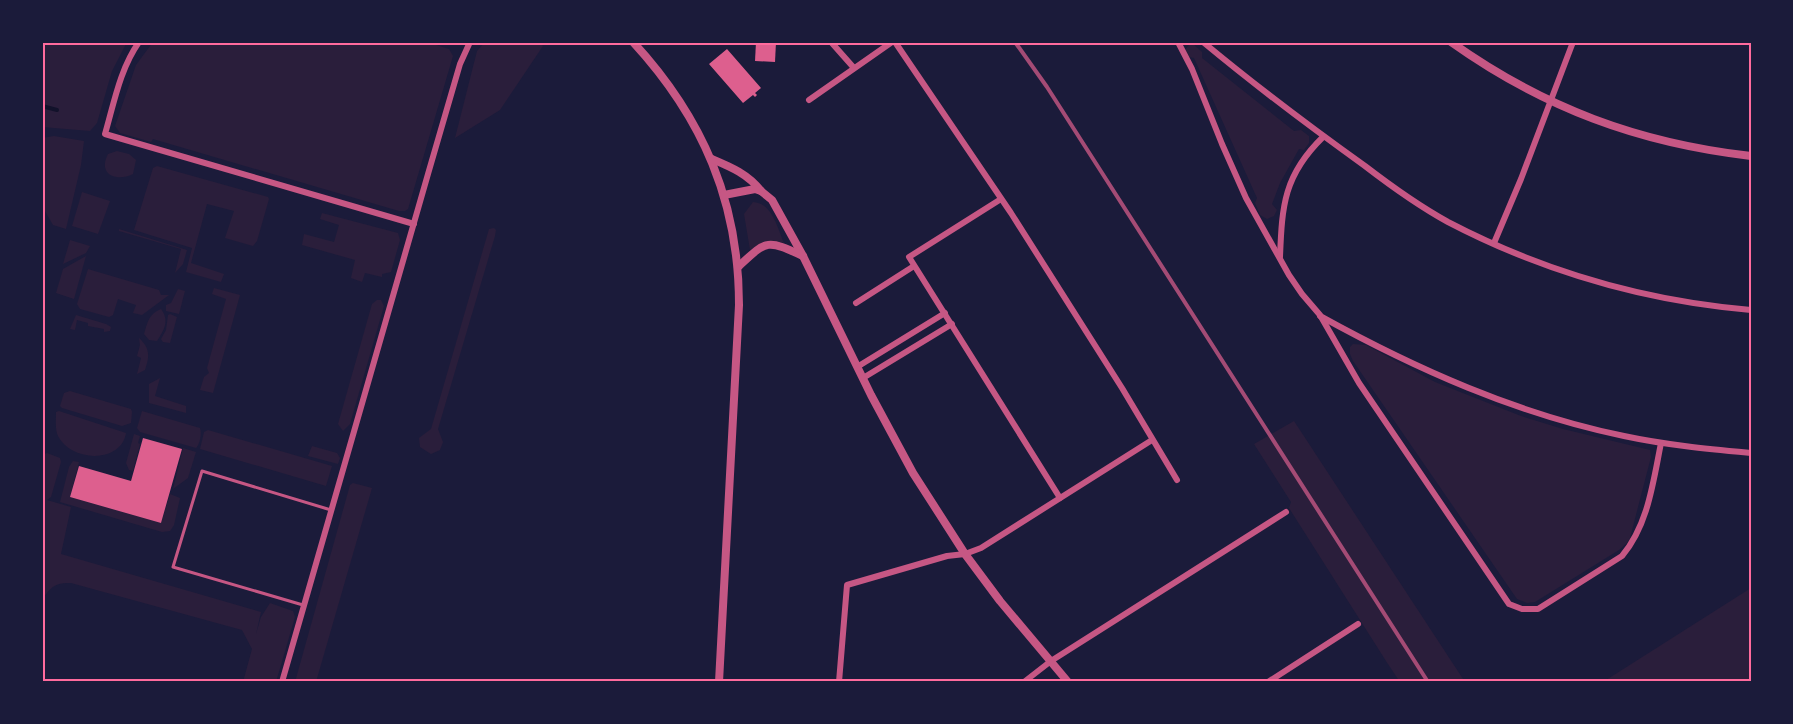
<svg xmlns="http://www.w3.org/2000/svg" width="1793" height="724" font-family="Lato,sans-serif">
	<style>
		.green { fill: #2a1e3b }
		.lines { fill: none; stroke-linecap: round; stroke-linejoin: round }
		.stream { stroke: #12122b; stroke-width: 4 }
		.building { fill: #dd5f8e }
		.service { stroke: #c65784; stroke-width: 3 }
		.minor { stroke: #c65784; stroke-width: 6 }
		.tertiary { stroke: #c65784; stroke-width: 8 }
		.rail { stroke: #a44b75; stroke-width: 4 }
		.neatline { fill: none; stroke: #ff6b9d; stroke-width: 2 }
	</style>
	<rect width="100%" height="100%" fill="#1b1b3a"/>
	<!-- green -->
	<g class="green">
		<polygon points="42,42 127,42 112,71 97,123 90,131 42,127"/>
		<polygon points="153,42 426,42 449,49 453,56 408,209 405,211 399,211 170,144 153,139 151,142 120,133 115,126 136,65"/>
		<polygon points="485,42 539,42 543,46 500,110 455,138 477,51"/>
		<polygon points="1193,44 1202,52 1202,58 1294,131 1301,130 1309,136 1309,143 1304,150 1299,149 1280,183 1272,204 1277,210 1274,216 1267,219 1260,215 1255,203 1257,198 1194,58 1189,57 1185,50 1189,45"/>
		<polygon points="54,136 84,141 81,165 66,229 53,225 42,206 42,138"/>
		<path d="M117 151 129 154 136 160 133 174C117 182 97 175 108 154Z"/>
		<polygon points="157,166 268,197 269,199 257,241 253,246 225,238 234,211 207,204 191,263 224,274 221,282 186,272 192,248 134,230 153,168"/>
		<polygon points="82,192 110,201 98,234 72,226"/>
		<path d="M753 202C772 203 777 227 784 243 770 239 761 242 750 250L744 214Z"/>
		<polygon points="322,213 398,233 400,240 391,272 382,274 382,277 365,273 362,282 351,278 355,260 302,245 304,234 334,242 339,225 320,219"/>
		<polygon points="494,228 496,230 495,236 438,429 443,442 440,450 431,454 420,447 419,438 431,429 489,229"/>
		<polygon points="119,229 187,250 183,264 175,273 181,249 119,231"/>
		<polygon points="70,240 90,246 86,253 63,264"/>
		<polygon points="86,256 74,299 56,293 63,269"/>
		<polygon points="88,269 159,290 161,295 169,295 142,315 133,313 136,305 118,299 113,315 109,317 80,309 77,304"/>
		<polygon points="214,288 240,295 213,393 200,390 204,377 209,373 207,368 226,299 212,294"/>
		<polygon points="178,289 185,291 179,314 166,311 166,305 171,303"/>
		<polygon points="377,300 381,300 384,306 350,424 343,431 338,424 372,304"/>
		<path d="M161 309C170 321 164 330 157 341L149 340 144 334C148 321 149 314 161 309Z"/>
		<polygon points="170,314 177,317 170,343 163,342 161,339 166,330 168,315"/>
		<polygon points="76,315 106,324 111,327 110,331 104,332 104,329 88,326 88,323 77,320 75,330 70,329"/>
		<path d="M139 338C150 348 150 356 145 370L137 374 141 358 137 356 140 345Z"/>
		<polygon points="1353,344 1366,345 1435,382 1521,416 1563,429 1650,450 1651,457 1630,538 1626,544 1619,550 1535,602 1527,603 1517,599 1353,361 1350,354 1350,347"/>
		<polygon points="160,378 155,396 186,406 186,413 149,403 149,384"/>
		<polygon points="70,391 131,409 132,412 131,423 122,426 62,408 60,406 64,393"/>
		<path d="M59 411 126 433C121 464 71 462 58 436 55 430 56 419 56 412Z"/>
		<path d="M142 411 200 428C202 433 200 444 196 448L140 432 137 428Z"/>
		<polygon points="1294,421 1465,682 1400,682 1386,661 1289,508 1291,502 1254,444"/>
		<polygon points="208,430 332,466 326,486 200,449 204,432"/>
		<polygon points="134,434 140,436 138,443 140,444 133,471 129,470 126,463"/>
		<polygon points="312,446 337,453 340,458 338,464 308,456"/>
		<polygon points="183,448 196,452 188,478 173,489"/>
		<path d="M47 453 60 458 61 462 51 497 47 500 71 507 61 554 261 612 256 634 261 617 270 603 293 611 295 617 276 682H243L252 649 242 630 71 583C56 582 50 587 42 600V455Z"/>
		<polygon points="73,461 79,462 70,497 161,523 170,494 180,498 174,525 170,531 162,532 60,502 69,467"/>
		<polygon points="353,483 372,488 316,682 295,682 350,485"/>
		<polygon points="1751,588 1751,682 1603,682"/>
	</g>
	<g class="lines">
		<!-- stream -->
		<polyline class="stream" points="42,106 57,110"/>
	</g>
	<!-- building -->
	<g class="building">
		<polygon points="756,42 776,42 775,62 755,61"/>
		<polygon points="727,49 761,88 755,93 757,95 755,97 753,95 743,103 709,64"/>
		<polygon points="143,438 182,449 161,523 70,497 79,466 131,481"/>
	</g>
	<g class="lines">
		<!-- service -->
		<polyline class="service" points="303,605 173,567 202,471 331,510"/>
		<!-- minor -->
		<g class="minor">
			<path d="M139 42C120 69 114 103 105 134L414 224"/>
			<polyline points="831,42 854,68"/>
			<polyline points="895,42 1011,213 1122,388 1177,480"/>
			<path d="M1178 42 1192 69 1222 144 1246 198 1289 275 1302 294 1320 315 1359 383 1509 604 1522 609H1538L1622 556C1648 525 1653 483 1661 443"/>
			<path d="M1203 42C1256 86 1309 126 1365 166 1391 186 1419 206 1448 222 1542 271 1646 301 1751 310"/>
			<polyline points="809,100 892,42"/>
			<polyline points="1001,199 909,257 1060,498"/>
			<polyline points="1494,243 1521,179 1573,42"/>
			<path d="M1280 257C1282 205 1284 175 1323 137"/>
			<polyline points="856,303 914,266"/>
			<path d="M1320 316C1416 369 1517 414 1624 436 1666 445 1709 449 1751 453"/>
			<polyline points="857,367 945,313"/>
			<polyline points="863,378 952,324"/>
			<polyline points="282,682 428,174 460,64 470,42"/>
			<polyline points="839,682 847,585 947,556 965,554 981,548 1152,440"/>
			<polyline points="1024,682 1051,661 1286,512"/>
			<polyline points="1268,682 1358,624"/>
		</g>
		<!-- tertiary -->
		<g class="tertiary">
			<path d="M633 42C703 118 739 202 739 305L719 682"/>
			<path d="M1451 42C1544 108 1638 143 1751 156"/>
			<path d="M712 159C731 167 748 174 761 191"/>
			<polyline points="724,195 755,189 761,191 772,200 803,256 871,395 913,473 965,554 1000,601 1068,682"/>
			<path d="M738 267C767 240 766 239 803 256"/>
		</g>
		<!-- rail -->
		<polyline class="rail" points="1015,42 1047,87 1428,682"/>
	</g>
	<!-- border -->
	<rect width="1793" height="724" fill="none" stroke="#1b1b3a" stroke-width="87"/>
	<rect x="44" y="44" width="1706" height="636" class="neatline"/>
</svg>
